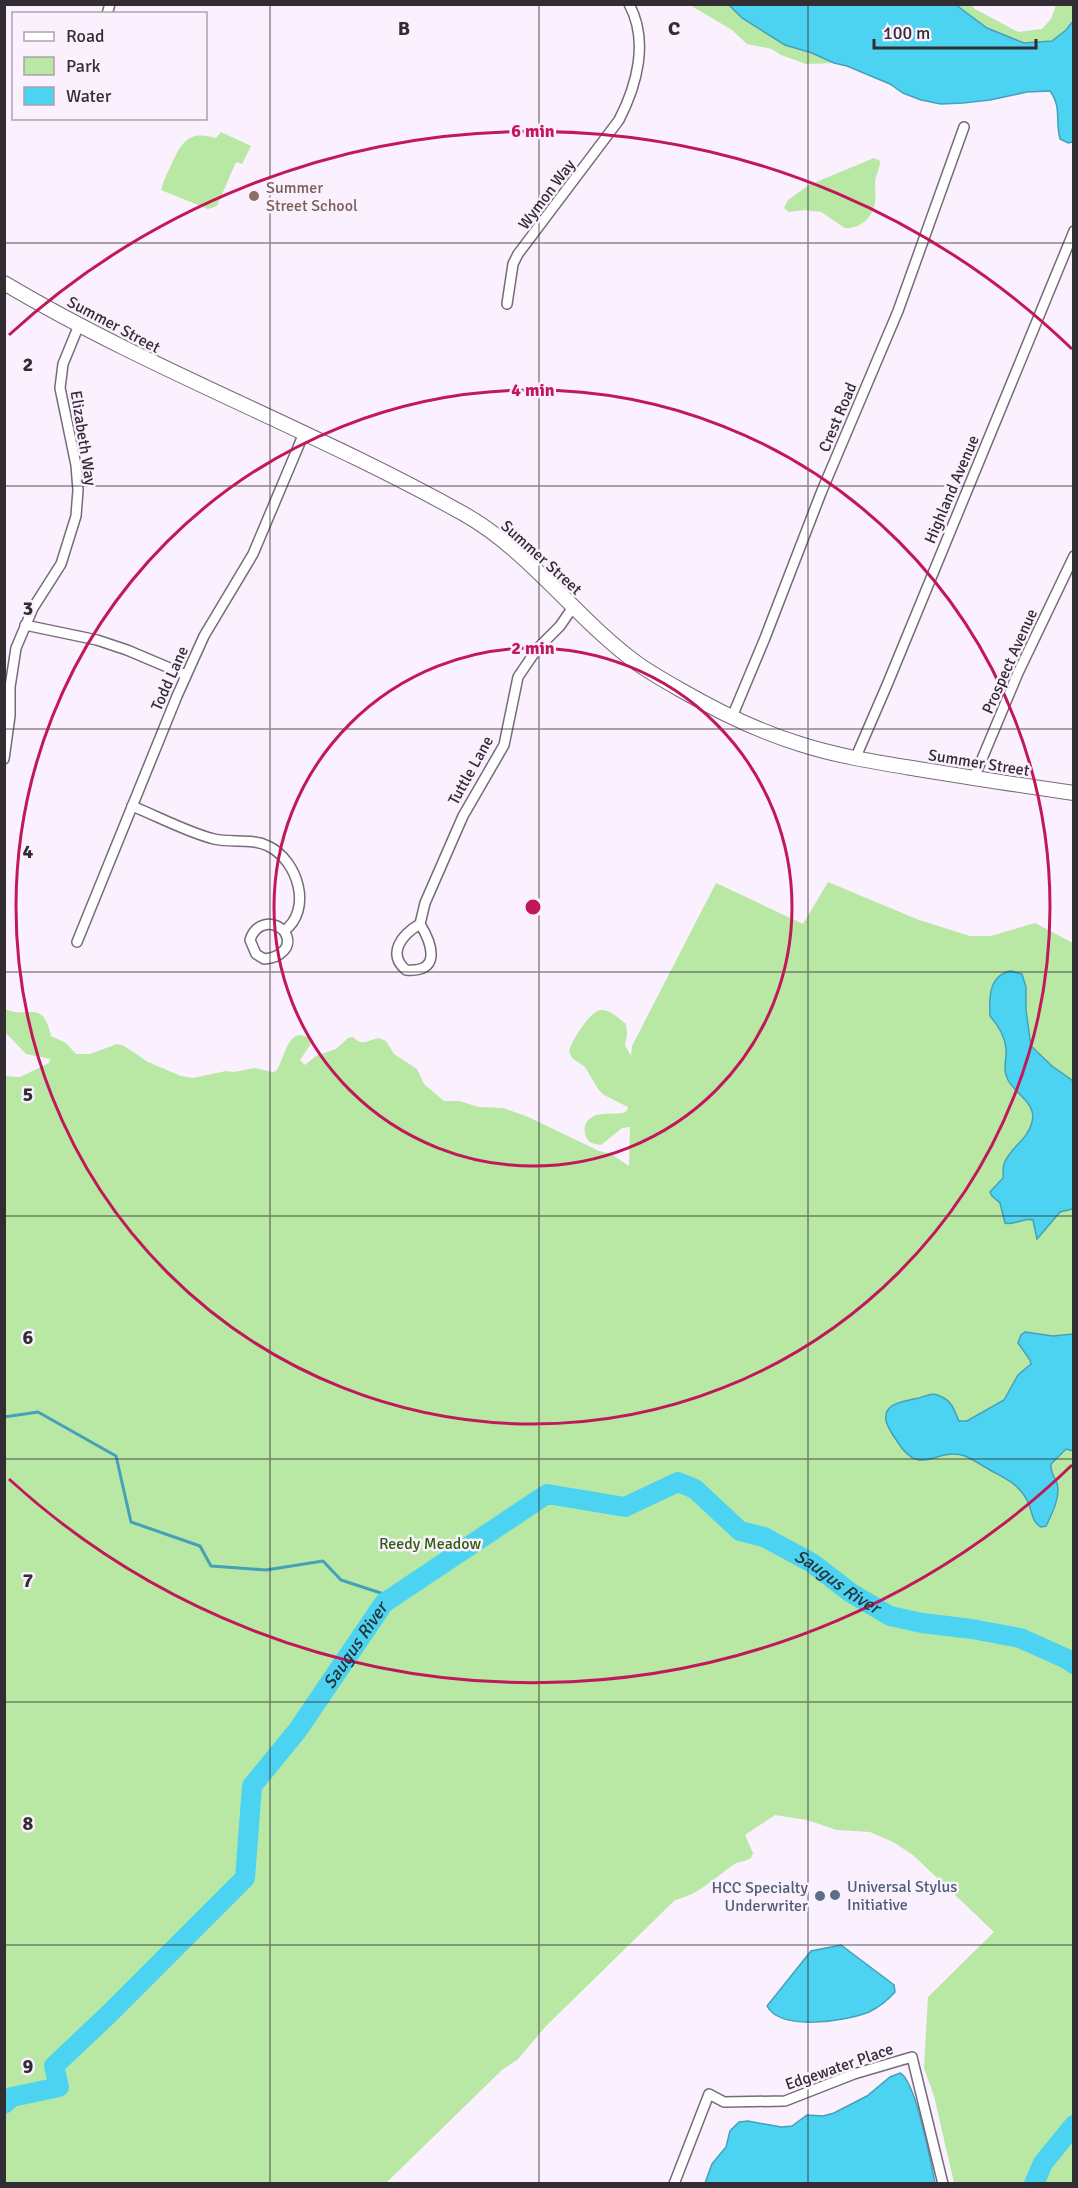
<svg xmlns="http://www.w3.org/2000/svg" width="1078" height="2188" font-family="Signika,sans-serif">
	<style>
		.green { fill: #b8e8a3 }
		.water { fill: #4dd3f2; stroke: #45a1b9; stroke-width: 1.5 }
		.lines { fill: none; stroke-linecap: round; stroke-linejoin: round }
		.stream { stroke: #45a1b9; stroke-width: 3 }
		.river { stroke: #4dd3f2; stroke-width: 20 }
		.street-casing { stroke: #766b7a; stroke-width: 12 }
		.secondary-casing { stroke: #766b7a; stroke-width: 16 }
		.street { stroke: #fff; stroke-width: 9 }
		.secondary { stroke: #fff; stroke-width: 14 }
		.grid { fill: none; stroke: #322d33; stroke-width: 1.5; stroke-opacity: 0.55 }
		.ring { fill: none; stroke: #c2185b; stroke-width: 3 }
		.education-dot { fill: #8d6e63; stroke: #faf0fe; stroke-width: 2 }
		.service-dot { fill: #5c6f8a; stroke: #faf0fe; stroke-width: 2 }
		.labels { text-anchor: middle; stroke-width: 5; stroke-linejoin: round; paint-order: stroke }
		.education-label { font-size: 16px; fill: #785e54; stroke: #faf0fe; text-anchor: start }
		.street-label { font-size: 16px; fill: #322d33; stroke: #faf0fe }
		.park-label { font-size: 16px; fill: #2e5f0d; stroke: #faf0fe }
		.service-label { font-size: 16px; fill: #4e5e75; stroke: #faf0fe; text-anchor: start }
		.water-label { font-size: 18px; font-style: italic; fill: #20363c; stroke: #faf0fe }
		.grid-label { font-size: 20px; text-anchor: middle; font-weight: bold; fill: #322d33; stroke: #faf0fe; stroke-width: 5; stroke-linejoin: round; paint-order: stroke }
		.centre { fill: #c2185b; stroke: #faf0fe; stroke-width: 3 }
		.ring-label { font-size: 18px; text-anchor: middle; font-weight: bold; fill: #c2185b; stroke: #faf0fe; stroke-width: 5; stroke-linejoin: round; paint-order: stroke }
	</style>
	<rect width="100%" height="100%" fill="#faf0fe"/>
	<!-- green -->
	<g class="green">
		<polygon points="690,5 729,5 749,23 785,45 812,53 834,63 806,64 781,55 772,49 747,44 732,30"/>
		<path d="M956 5H971L975 9 1018 32 1042 29 1051 19 1056 5H1073C1073 18 1073 24 1062 34 1033 61 980 25 956 5Z"/>
		<path d="M221 132 251 146 242 164 236 162 217 206 208 209 161 190C163 181 168 172 172 163 182 141 190 130 216 138Z"/>
		<path d="M874 158 880 161C880 169 875 176 875 184 875 191 876 197 875 203 872 218 860 229 845 228L821 212 805 210 789 212 784 208 788 200 809 185Z"/>
		<path d="M828 882 919 920 970 936H991L1035 923 1073 943V2183H954L934 2096 924 2068 928 1997 994 1932 913 1855 893 1842 870 1832 837 1830 807 1820 775 1815 745 1835 753 1853 751 1858C745 1862 739 1861 733 1865 713 1879 700 1894 675 1900L546 2026 518 2059 502 2070 386 2183H5L4 1076 20 1077 49 1063 50 1059 26 1054 5 1032V1009C29 1020 42 997 51 1036L66 1043 76 1054H90L117 1044 124 1046 148 1062 181 1076 193 1078 226 1071 234 1072 255 1068 272 1072 276 1071C285 1060 287 1025 309 1038L311 1044 300 1060 305 1065 316 1056 336 1049 348 1038 353 1037C362 1047 368 1040 379 1038L386 1041 394 1054 417 1069 424 1084 444 1101H459L479 1107 503 1108 526 1116 599 1151 611 1154 629 1166 630 1127 622 1128 601 1145C596 1144 591 1144 588 1140 585 1136 584 1131 585 1126 591 1107 616 1118 627 1111L628 1107 604 1095 598 1089 585 1067 572 1058 569 1051C572 1040 590 1011 601 1010 610 1009 619 1019 626 1024L627 1034 625 1045 631 1056 632 1046 716 883 803 924Z"/>
	</g>
	<!-- water -->
	<g class="water">
		<path d="M729 5H956L987 28 1024 43 1052 41 1066 30 1073 21V142L1068 143 1060 139C1055 121 1062 107 1050 91L1027 92 990 100 963 103 941 104 921 100 903 93 890 84 847 66 834 63 812 53 785 45 742 18Z"/>
		<path d="M1011 971 1022 974 1026 987V1010L1031 1046 1052 1066 1073 1081V1209L1060 1212 1037 1239 1033 1220C1023 1217 1015 1226 1005 1223L1000 1203 992 1196 990 1192 1003 1178C1004 1173 1002 1169 1004 1164 1009 1148 1028 1140 1032 1122 1037 1103 1016 1095 1008 1080 1002 1069 1007 1060 1006 1049 1005 1036 998 1025 990 1016 989 997 989 975 1011 971Z"/>
		<path d="M1025 1332 1053 1336 1073 1334V1451L1066 1449 1051 1464C1050 1472 1054 1476 1057 1483 1061 1496 1052 1514 1046 1526L1041 1527C1030 1520 1033 1511 1027 1500 1018 1482 1001 1477 985 1467 978 1463 972 1459 965 1456 935 1446 921 1480 897 1441 892 1434 888 1428 886 1421 883 1403 903 1402 914 1399 928 1397 930 1390 944 1398 953 1403 955 1413 959 1421H967L1004 1400 1018 1375 1031 1364 1030 1360 1018 1343 1021 1335Z"/>
		<path d="M841 1945 894 1985 895 1992C888 2000 879 2007 869 2012 847 2021 781 2032 767 2006L811 1951Z"/>
		<path d="M900 2073C916 2080 931 2163 935 2183H705L712 2164 726 2147 730 2131 739 2122 748 2121 781 2127 792 2126 807 2115 823 2116 834 2113 867 2096 890 2077Z"/>
	</g>
	<g class="lines">
		<!-- stream -->
		<polyline class="stream" points="4,1417 38,1412 116,1456 131,1522 200,1546 211,1566 266,1570 323,1561 341,1580 393,1597"/>
		<!-- river -->
		<g class="river">
			<path id="s1" d="M4 2104 12 2097 59 2087 54 2066 109 2014 245 1878 252 1786 297 1731 384 1603 547 1494 625 1507 678 1482 695 1489 740 1531 764 1537 812 1563 851 1593 890 1616 922 1623 972 1629 1020 1638 1067 1659 1074 1664"/>
			<polyline points="1034,2184 1043,2163 1074,2125"/>
		</g>
		<!-- street casing -->
		<g class="street-casing">
			<g id="street">
				<polyline points="107,14 110,4"/>
				<path d="M507 304 513 264 518 254 619 120C637 85 649 41 629 4"/>
				<polyline points="25,625 97,640 127,650 186,675"/>
				<polyline points="732,717 765,638 821,493 898,311 964,127"/>
				<polyline points="4,759 10,716 10,687 16,648 33,608 61,564 76,516 78,490 76,465 60,388 63,364 79,325"/>
				<polyline points="855,759 887,685 1074,231"/>
				<polyline points="974,778 1018,673 1074,556"/>
				<path d="M132 806C157 816 189 833 214 839 232 843 252 838 268 846 298 860 313 910 284 931 271 919 255 924 250 940L256 954 264 959C279 958 295 947 284 931"/>
				<path d="M420 924C401 935 387 954 406 970 441 973 433 945 420 924L425 903 463 816 504 745 518 677 537 649 560 626 573 607"/>
				<polyline points="77,942 177,696 204,636 253,554 304,433"/>
				<polyline points="674,2184 709,2094 724,2102 785,2101 854,2074 912,2057 943,2184"/>
			</g>
		</g>
		<!-- secondary casing -->
		<g class="secondary-casing">
			<path id="secondary" d="M4 283C152 371 314 430 464 514 531 552 576 619 638 664 651 673 665 681 679 689 717 711 757 731 800 744 840 757 882 763 924 770 974 778 1024 786 1074 793"/>
		</g>
		<!-- street -->
		<use href="#street" class="street"/>
		<!-- secondary -->
		<use href="#secondary" class="secondary"/>
	</g>
	<!-- grid -->
	<path class="grid" d="M270 4V2184M539 4V2184M808 4V2184M4 243H1074M4 486H1074M4 729H1074M4 972H1074M4 1216H1074M4 1459H1074M4 1702H1074M4 1945H1074"/>
	<!-- distance rings -->
	<g class="ring">
		<circle cx="533" cy="907" r="259"/>
		<circle cx="533" cy="907" r="517"/>
		<path d="M1072 1465A776 776 0 0 1 9 1479M9 335A776 776 0 0 1 1072 349"/>
	</g>
	<!-- markers -->
	<circle class="education-dot" cx="254" cy="196" r="6"/>
	<g class="service-dot">
		<circle cx="835" cy="1895" r="6"/>
		<circle cx="820" cy="1896" r="6"/>
	</g>
	<g class="labels">
		<!-- education labels -->
		<g class="education-label">
			<text x="266" y="193">Summer<tspan x="266" dy="18">Street School</tspan></text>
		</g>
		<!-- street labels -->
		<g class="street-label">
			<text transform="translate(546 194) rotate(-53)" y="6">Wymon Way</text>
			<text transform="translate(114 324) rotate(28)" y="6">Summer Street</text>
			<text transform="translate(837 417) rotate(-67)" y="6">Crest Road</text>
			<text transform="translate(84 438) rotate(81)" y="6">Elizabeth Way</text>
			<text transform="translate(951 489) rotate(-67)" y="6">Highland Avenue</text>
			<text transform="translate(542 557) rotate(42)" y="6">Summer Street</text>
			<text transform="translate(1009 661) rotate(-66)" y="6">Prospect Avenue</text>
			<text transform="translate(169 678) rotate(-66)" y="6">Todd Lane</text>
			<text transform="translate(979 762) rotate(9)" y="6">Summer Street</text>
			<text transform="translate(470 770) rotate(-61)" y="6">Tuttle Lane</text>
			<text transform="translate(839 2066) rotate(-19)" y="6">Edgewater Place</text>
		</g>
		<!-- park labels -->
		<g class="park-label">
			<text x="430" y="1549">Reedy Meadow</text>
		</g>
		<!-- service labels -->
		<g class="service-label">
			<text x="847" y="1892">Universal Stylus<tspan x="847" dy="18">Initiative</tspan></text>
			<text x="808" y="1893" text-anchor="end">HCC Specialty<tspan x="808" dy="18">Underwriter</tspan></text>
		</g>
		<!-- water labels -->
		<g class="water-label">
			<text dy="6" stroke="none"><textPath href="#s1" startOffset="1191">Saugus River</textPath></text>
			<text dy="6" stroke="none"><textPath href="#s1" startOffset="615">Saugus River</textPath></text>
		</g>
	</g>
	<g class="grid-label">
		<text x="404" y="35">B</text>
		<text x="674" y="35">C</text>
		<text x="28" y="371">2</text>
		<text x="28" y="615">3</text>
		<text x="28" y="858">4</text>
		<text x="28" y="1101">5</text>
		<text x="28" y="1344">6</text>
		<text x="28" y="1587">7</text>
		<text x="28" y="1830">8</text>
		<text x="28" y="2073">9</text>
	</g>
	<circle cx="533" cy="907" r="9" class="centre"/>
	<g class="ring-label">
		<text x="533" y="137">6 min</text>
		<text x="533" y="396">4 min</text>
		<text x="533" y="654">2 min</text>
	</g>
	<!-- border -->
	<rect width="1078" height="2188" fill="none" stroke="#322d33" stroke-width="12"/>
	<!-- legend -->
	<rect x="12" y="12" width="195" height="108" fill="#faf0fe" stroke="#aaa2ad" stroke-width="1.5"/>
	<rect x="24" y="32" width="30" height="9" fill="#ffffff" stroke="#aaa2ad" stroke-width="1.5"/>
	<text x="66" y="42" font-size="18" fill="#322d33">Road</text>
	<rect x="24" y="57" width="30" height="18" fill="#b8e8a3" stroke="#aaa2ad" stroke-width="1.5"/>
	<text x="66" y="72" font-size="18" fill="#322d33">Park</text>
	<rect x="24" y="87" width="30" height="18" fill="#4dd3f2" stroke="#aaa2ad" stroke-width="1.5"/>
	<text x="66" y="102" font-size="18" fill="#322d33">Water</text>
	<!-- scale -->
	<path d="M874 39v9h162v-9" fill="none" stroke="#322d33" stroke-width="3"/>
	<text x="883" y="39" font-size="18" fill="#322d33" stroke="#faf0fe" stroke-width="4.5" paint-order="stroke">100 m</text>
</svg>
